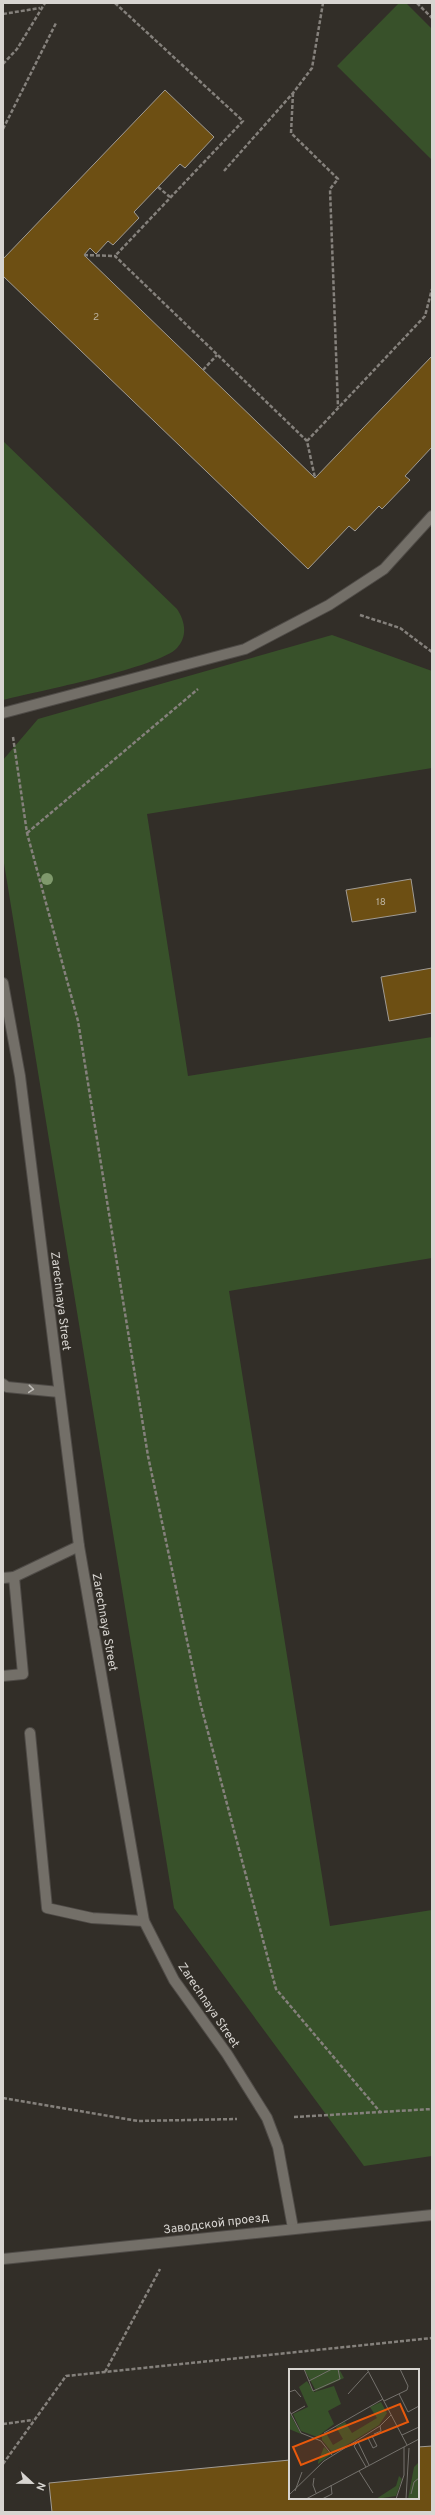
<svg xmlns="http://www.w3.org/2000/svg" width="435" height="2515" font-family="Overpass,sans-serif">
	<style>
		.green { fill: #38512a }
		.building { fill: #6d4f13; stroke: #a09b94 }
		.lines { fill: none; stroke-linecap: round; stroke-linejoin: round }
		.service-casing { stroke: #4f4b47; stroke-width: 12 }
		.minor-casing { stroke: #4f4b47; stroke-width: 12 }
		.secondary-casing { stroke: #4f4b47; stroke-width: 12 }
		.path { stroke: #85817c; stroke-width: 2.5; stroke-dasharray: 4 2; stroke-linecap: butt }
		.service { stroke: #736f68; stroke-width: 10 }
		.minor { stroke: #736f68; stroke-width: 10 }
		.secondary { stroke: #736f68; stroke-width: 10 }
		.tree { fill: #7f996c }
		.oneway { stroke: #bfbcb7 }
		.labels { text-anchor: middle; stroke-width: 3.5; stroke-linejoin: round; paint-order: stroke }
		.number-label { font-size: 10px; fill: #bdb4a2 }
		.street-label { font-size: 12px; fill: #d8d5d1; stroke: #322e28 }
		.inset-road { fill: none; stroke: #74716c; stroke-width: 1 }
		.view { fill: #e8590c; fill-opacity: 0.15; stroke: #e8590c; stroke-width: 2 }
		.inset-edge { fill: none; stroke: #d8d5d1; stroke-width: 2 }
	</style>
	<rect width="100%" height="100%" fill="#322e28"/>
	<!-- green -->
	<g class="green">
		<polygon points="399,3 406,3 432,29 432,160 337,66"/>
		<path d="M3 441 177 609C185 621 188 636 177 648 160 667 35 692 3 700Z"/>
		<polygon points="332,635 432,671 432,768 147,814 188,1076 432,1037 432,1258 229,1291 330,1926 432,1910 432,2156 364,2166 174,1908 3,857 3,760 38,719"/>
	</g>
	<!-- building -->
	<g class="building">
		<polygon points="165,90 214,137 185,168 180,164 134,212 139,218 113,245 108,241 96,254 90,248 84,255 315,478 432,356 432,447 405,476 410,480 382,509 379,506 355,531 349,526 308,569 3,276 3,259"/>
		<polygon points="411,879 416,912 352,922 346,890"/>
		<polygon points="432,968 432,1013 389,1021 381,977"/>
		<polygon points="432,2446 432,2512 52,2512 49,2483 290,2460 290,2498 418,2498 418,2447"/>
	</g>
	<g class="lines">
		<!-- service casing -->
		<g class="service-casing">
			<g id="service">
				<polyline points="3,713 245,649 329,605 384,569 432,516"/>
				<polyline points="3,1384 7,1387 59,1392"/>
				<polyline points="14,1577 79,1546"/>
				<polyline points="3,1578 14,1577 23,1674 3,1676"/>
				<polyline points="30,1733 47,1908 92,1918 144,1921"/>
			</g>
		</g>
		<!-- minor casing -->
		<g class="minor-casing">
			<polyline id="minor" points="3,983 20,1076 79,1546 144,1921 174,1980 227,2054 267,2118 278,2147 293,2228"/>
		</g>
		<!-- secondary casing -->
		<g class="secondary-casing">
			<polyline id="secondary" points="3,2259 432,2215"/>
		</g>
		<!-- path -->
		<g class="path">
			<polyline points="115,3 243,121 115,256"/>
			<polyline points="417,3 432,18"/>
			<polyline points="3,14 40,8"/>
			<polyline points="3,64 17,49 45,3"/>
			<polyline points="293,93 291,133 338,179 330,189 338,407"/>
			<polyline points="3,129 56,23"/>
			<polyline points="224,171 293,93 312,68 323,3"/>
			<polyline points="158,187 170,197"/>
			<polyline points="84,255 115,256 307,441 315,478"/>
			<polyline points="203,370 217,355"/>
			<polyline points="307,441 425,316 432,289"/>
			<polyline points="360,615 400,628 432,652"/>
			<polyline points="13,737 27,833 78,1021 148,1456 200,1702 276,1989 381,2113"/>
			<polyline points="27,833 198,689"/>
			<polyline points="3,2098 138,2121 237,2119"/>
			<polyline points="294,2117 432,2109"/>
			<polyline points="105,2372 160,2269"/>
			<polyline points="3,2424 33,2420"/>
			<polyline points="3,2464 66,2376 432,2338"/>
		</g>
		<!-- service -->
		<use href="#service" class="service"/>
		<!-- minor -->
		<use href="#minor" class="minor"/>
		<!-- secondary -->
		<use href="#secondary" class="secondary"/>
	</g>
	<!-- trees -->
	<circle class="tree" cx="47" cy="879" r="6"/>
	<!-- one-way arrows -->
	<defs><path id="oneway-chevron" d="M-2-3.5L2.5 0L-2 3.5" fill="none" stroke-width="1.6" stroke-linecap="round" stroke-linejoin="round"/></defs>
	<use class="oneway" href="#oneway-chevron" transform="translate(31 1389) rotate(5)"/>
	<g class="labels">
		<!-- number labels -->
		<g class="number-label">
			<text x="96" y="320">2</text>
			<text x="381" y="905">18</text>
		</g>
		<!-- street labels -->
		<g class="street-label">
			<text transform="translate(61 1301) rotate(83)" y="4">Zarechnaya Street</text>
			<text transform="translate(105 1622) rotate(80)" y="4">Zarechnaya Street</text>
			<text transform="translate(209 2005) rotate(56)" y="4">Zarechnaya Street</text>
			<text transform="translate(216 2223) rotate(-7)" y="4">Заводской проезд</text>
		</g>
	</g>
	<!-- overview -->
	<g transform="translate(289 2369)">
		<rect width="130" height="130" fill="#322e28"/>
		<path d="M15 0H50L55 9 27 22ZM18 12 25 23 45 17 52 35 39 42 45 55 28 68 12 62 4 45 19 38 10 18ZM92 33 98 44 90 56 45 84 42 82 33 71V66L37 64 44 76 54 70 47 58 56 53 63 64 88 49 81 38ZM0 43 12 65 0 60ZM35 78 42 85 29 95V93ZM130 93V130H119L125 98ZM110 107 113 110 107 127 87 130 107 117Z" fill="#38512a"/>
		<path class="inset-road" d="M15 0 24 22 51 10 49 0M78 0 118 76M20 12 43 0M0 23 6 21 12 28M59 25 79 3M110 25 119 43 130 37M95 32 118 21 119 17 111 0M0 41 12 64 32 72 43 86M2 45 16 37M35 64 94 30M85 65 92 62 91 57M113 66 130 58M83 67 88 77 84 79 79 69ZM77 98 65 77 69 73 80 96M70 102 84 124M25 109 24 116 27 124M6 122 13 103M122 125 125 113 130 109M0 126 35 92 91 57 102 46M17 130 130 70M33 130 43 125 42 116M107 130 115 106V78M117 130 120 79"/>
		<path class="view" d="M111 35 119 53 12 96 4 78Z"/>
		<rect width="130" height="130" class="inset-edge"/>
	</g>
	<!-- border -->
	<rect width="435" height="2515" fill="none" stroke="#d8d5d1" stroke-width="8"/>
	<!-- north arrow -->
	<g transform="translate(32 2483) rotate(112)" stroke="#322e28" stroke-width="3" paint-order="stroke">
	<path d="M0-3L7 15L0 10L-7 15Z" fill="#d8d5d1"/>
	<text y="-6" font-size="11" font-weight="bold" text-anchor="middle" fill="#d8d5d1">N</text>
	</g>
</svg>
